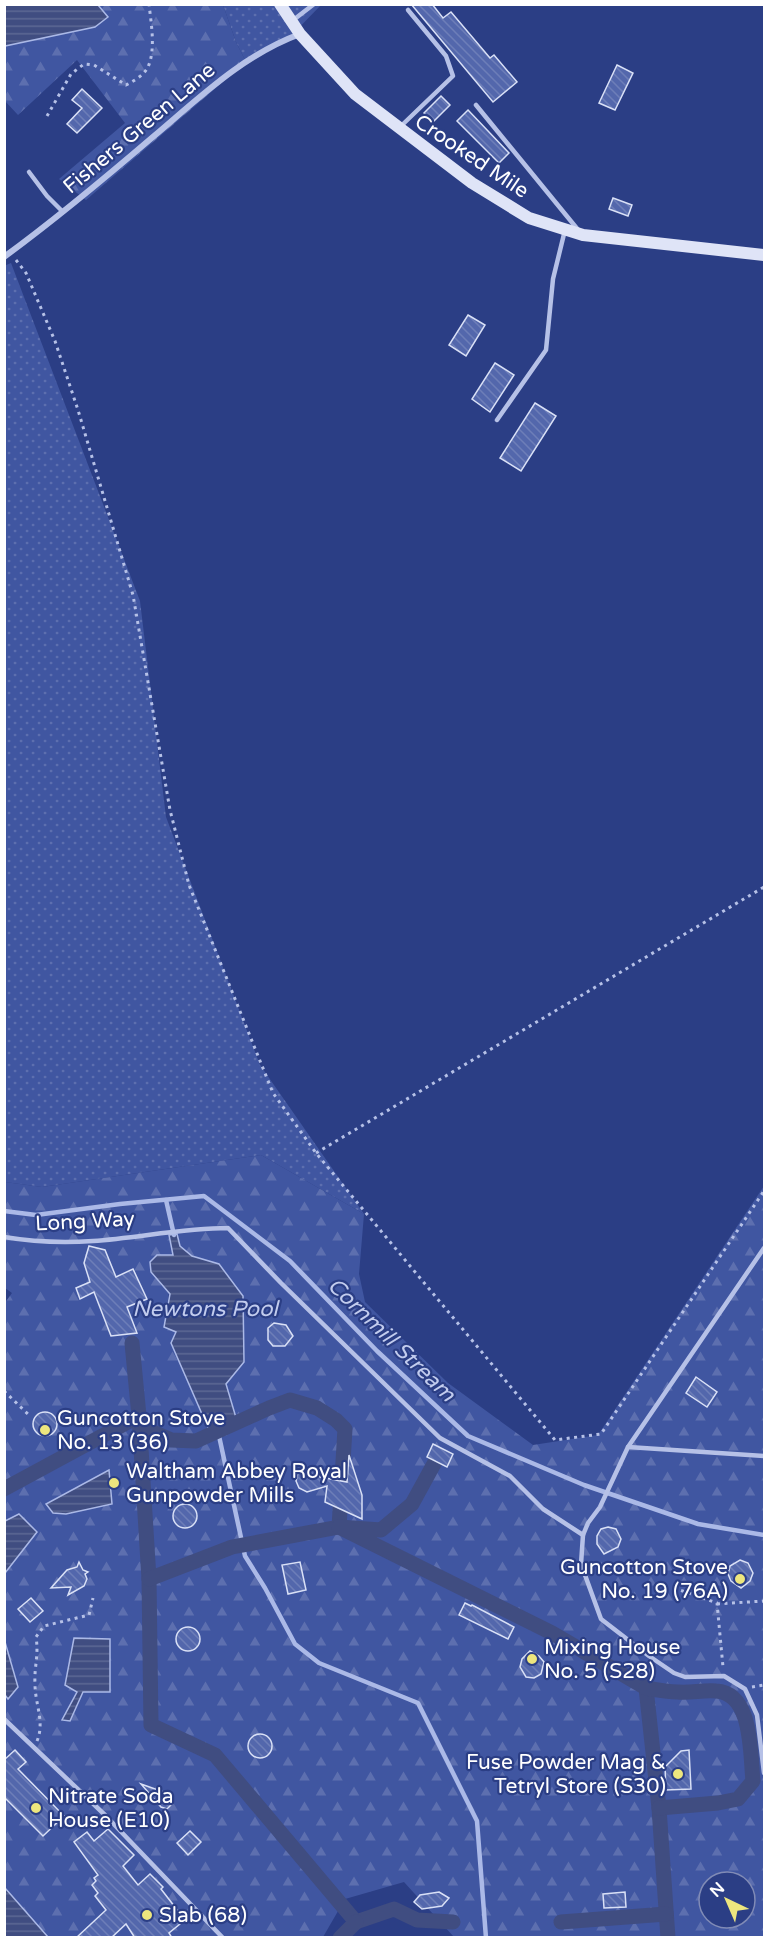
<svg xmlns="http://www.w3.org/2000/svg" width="769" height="1942" font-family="'Varela Round',sans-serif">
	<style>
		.grass { fill: url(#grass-dots) }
		.forest { fill: url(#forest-firs); fill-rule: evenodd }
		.water { fill: url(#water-rules); stroke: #abb9e7; stroke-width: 1.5 }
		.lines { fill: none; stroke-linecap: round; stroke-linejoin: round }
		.stream { stroke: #abb9e7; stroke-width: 4.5 }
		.canal { stroke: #404d81; stroke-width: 15 }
		.building { fill: url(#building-back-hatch); stroke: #d9e0f6; stroke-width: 1.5 }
		.path { stroke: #b6c1e7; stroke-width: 3; stroke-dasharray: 3 4.5; stroke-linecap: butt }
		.lane { stroke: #b6c1e7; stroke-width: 4.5 }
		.street { stroke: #b6c1e7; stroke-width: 6 }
		.secondary { stroke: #dfe4f7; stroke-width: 12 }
		.poi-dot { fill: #ede67e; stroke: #2b3e85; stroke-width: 2 }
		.labels { text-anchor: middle; stroke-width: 4.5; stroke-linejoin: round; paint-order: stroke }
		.street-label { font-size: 21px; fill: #fff; stroke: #2b3e85 }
		.poi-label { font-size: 21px; fill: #fff; stroke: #2b3e85; text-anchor: start }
		.water-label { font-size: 22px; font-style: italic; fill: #c2ccee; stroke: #2b3e85 }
	</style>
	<defs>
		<pattern id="grass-dots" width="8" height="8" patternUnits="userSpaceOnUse" patternTransform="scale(1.5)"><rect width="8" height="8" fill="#4056a1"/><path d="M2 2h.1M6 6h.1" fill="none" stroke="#5d6faf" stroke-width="1.8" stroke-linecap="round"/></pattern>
		<pattern id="forest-firs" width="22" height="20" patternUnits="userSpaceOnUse" patternTransform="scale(1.5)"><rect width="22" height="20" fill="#4056a1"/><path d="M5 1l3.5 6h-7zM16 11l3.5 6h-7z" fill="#5d6faf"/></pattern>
		<pattern id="water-rules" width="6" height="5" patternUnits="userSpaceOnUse" patternTransform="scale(1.5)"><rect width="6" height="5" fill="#404d81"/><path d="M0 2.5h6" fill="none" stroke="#5d6894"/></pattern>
		<pattern id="building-back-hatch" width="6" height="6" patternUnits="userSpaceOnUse" patternTransform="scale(1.5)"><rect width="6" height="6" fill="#5367ac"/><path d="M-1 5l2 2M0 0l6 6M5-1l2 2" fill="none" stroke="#6d7eb8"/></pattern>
	</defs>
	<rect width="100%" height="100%" fill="#2b3e85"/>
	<!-- grass -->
	<g class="grass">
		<polygon points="223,5 321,5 287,40 246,62 236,42"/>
		<polygon points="11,263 140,601 166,817 260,1065 364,1214 261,1155 42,1187 5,1182 4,266"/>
	</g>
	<!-- forest -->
	<g class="forest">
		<polygon points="98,5 223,5 236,42 246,62 86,200 59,179 125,123 77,60 18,115 5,101 5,46 95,27 108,17"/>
		<path d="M261 1155 364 1214 359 1274 365 1302 448 1383 533 1445 598 1435 764 1186V1937H454L404 1882 345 1899 323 1937H48L5 1888 4 1695 8 1699 18 1687 5 1642V1573L36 1532 19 1514 5 1521 4 1304 12 1293 5 1288V1182L42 1187ZM177 1234 180 1246 192 1256 219 1264 243 1296 244 1362 226 1384 237 1420 176 1332 164 1327ZM709 1882H745V1918H709Z"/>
	</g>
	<!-- water -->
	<g class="water">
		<polygon points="5,4 98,5 108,17 95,27 5,46"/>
		<polygon points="177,1234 180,1246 192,1256 219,1264 243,1296 244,1362 226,1384 237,1421 209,1430 171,1343 176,1332 164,1327 170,1294 151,1272 150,1262 157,1255 173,1255 169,1235"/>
		<polygon points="109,1470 112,1504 66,1514 53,1513 46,1504"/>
		<polygon points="19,1514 37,1532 5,1573 5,1521"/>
		<polygon points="74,1638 110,1639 110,1692 83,1692 70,1721 62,1720 77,1692 65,1685"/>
		<polygon points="5,1642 18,1687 8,1699 5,1695"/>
		<polygon points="4,1888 5,1888 48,1937 5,1937"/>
	</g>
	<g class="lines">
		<!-- stream -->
		<g class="stream">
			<polyline points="166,1200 174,1235"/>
			<polyline points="4,1211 36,1215 120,1204 204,1196 290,1261 377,1351 468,1436 584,1485 698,1524 764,1535"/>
			<polyline points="216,1422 245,1556 265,1588 295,1644 319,1663 418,1703 477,1821 486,1938"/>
		</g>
		<!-- canal -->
		<g class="canal">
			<polyline points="139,1416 149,1579 151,1725 215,1755 356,1922 394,1909 417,1920 453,1922"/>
			<polyline points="139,1416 150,1431 171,1440 196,1441 269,1408 290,1400 317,1408 336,1420 345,1429 339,1527 232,1547 149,1579"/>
			<polyline points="435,1462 412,1504 381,1530 339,1527 552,1633 646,1688 659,1808 668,1938"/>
			<polyline points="4,1489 139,1416 132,1343"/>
			<path d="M646 1688C657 1690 668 1692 678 1692 691 1693 703 1690 716 1691 753 1693 750 1753 753 1781L738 1799 718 1803 659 1808"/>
			<polyline points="561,1922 666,1914"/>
			<polyline points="340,1938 356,1922"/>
		</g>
	</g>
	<!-- building -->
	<g class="building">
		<polygon points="411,4 432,4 443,18 451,12 490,58 494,55 517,82 493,102"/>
		<polygon points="617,65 633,73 615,110 599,103"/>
		<polygon points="82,89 102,108 77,133 67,124 82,108 72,100"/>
		<polygon points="441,96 450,105 433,122 424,113"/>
		<polygon points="468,110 509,153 499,163 457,121"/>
		<polygon points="613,198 632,205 628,216 609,209"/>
		<polygon points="468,315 485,325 466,356 449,345"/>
		<polygon points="495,363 514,375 490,412 472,399"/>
		<polygon points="535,403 556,416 521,471 500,458"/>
		<polygon points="89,1246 105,1250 116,1277 133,1269 147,1299 127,1307 137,1333 111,1336 94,1292 80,1299 76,1288 90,1282 84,1263"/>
		<polygon points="274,1323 286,1325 293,1336 285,1346 273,1346 268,1340 268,1328"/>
		<polygon points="696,1377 717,1392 707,1407 686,1393"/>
		<circle cx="45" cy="1424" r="12"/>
		<polygon points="433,1444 453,1454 447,1467 427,1457"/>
		<polygon points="349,1455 362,1495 362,1519 325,1502 327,1486 307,1492 299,1488 296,1481 298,1473 308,1468 316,1470 320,1477 347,1482"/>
		<circle cx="185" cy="1516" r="12"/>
		<polygon points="608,1527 616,1529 621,1539 618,1547 604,1554 597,1544 597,1536 601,1529"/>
		<polygon points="740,1560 748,1563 753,1573 750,1581 741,1588 731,1581 728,1574 730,1566"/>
		<polygon points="79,1562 83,1570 88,1572 85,1574 87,1579 84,1586 68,1595 71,1587 51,1588 67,1570 77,1567"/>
		<polygon points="300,1562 306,1590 288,1594 282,1565"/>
		<polygon points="31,1598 43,1611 30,1622 18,1609"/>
		<polygon points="465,1603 471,1606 472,1605 514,1627 508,1639 459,1615"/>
		<circle cx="188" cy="1639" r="12"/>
		<polygon points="530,1651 539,1656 544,1662 541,1674 534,1678 526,1677 520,1667 522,1659"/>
		<circle cx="260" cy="1746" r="12"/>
		<polygon points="15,1750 26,1762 18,1769 64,1816 43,1836 4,1797 4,1760"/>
		<polygon points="689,1750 691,1789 666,1790 665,1767 681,1751"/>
		<polygon points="141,1784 169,1794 173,1799 172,1804 167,1809 161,1807"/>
		<polygon points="108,1829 134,1855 123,1866 138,1885 150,1874 163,1887 161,1889 185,1920 169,1933 172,1938 135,1938 126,1924 111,1938 76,1938 106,1910 95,1896 98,1893 92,1885 96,1881 94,1878 98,1875 74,1842 87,1832 94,1841"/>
		<polygon points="190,1831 201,1842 188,1855 177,1843"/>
		<polygon points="439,1892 449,1898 442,1906 422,1909 414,1902 420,1895"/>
		<polygon points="625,1892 626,1907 604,1908 603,1894"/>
	</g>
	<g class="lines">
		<!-- path -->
		<g class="path">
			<path d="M47 116 71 74 84 64 94 65 126 85C134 81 144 75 148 67 156 49 151 23 149 4"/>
			<polyline points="16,260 26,273 55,341 78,410 133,595 170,810 189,885 273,1093 316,1153 555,1440 601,1434 764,1191"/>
			<polyline points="316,1153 764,887"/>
			<polyline points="4,1391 31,1417"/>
			<polyline points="674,1588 717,1603 723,1667"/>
			<polyline points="717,1604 764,1601"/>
			<polyline points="752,1687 764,1685"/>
			<path d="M37 1741C45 1722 35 1704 35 1684 34 1667 39 1655 36 1637L44 1626 89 1615 93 1598"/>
		</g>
		<!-- lane -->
		<g class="lane">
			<polyline points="292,21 314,4"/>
			<polyline points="476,105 579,231"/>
			<polyline points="400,127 453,76 446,56 408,10"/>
			<polyline points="29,172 47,196 63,212"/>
			<polyline points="497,420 546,350 553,279 565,230"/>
			<path d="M4 1237C34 1242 63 1243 93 1241 138 1238 182 1228 228 1228L281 1283 440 1438 510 1476 543 1509 583 1535"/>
			<polyline points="764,1248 628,1447 600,1507 588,1523 583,1535 581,1564 601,1619 649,1656 674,1673 685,1677 724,1676 745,1689 757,1715 764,1773"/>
			<polyline points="628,1447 764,1456"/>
			<polyline points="4,1719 105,1815 223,1938"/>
		</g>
		<!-- street -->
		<path class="street" d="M4 257C56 219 105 178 154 136 199 98 243 55 300 34"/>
		<!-- secondary -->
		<polyline class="secondary" points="280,4 300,34 355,94 472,183 529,218 583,235 764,255"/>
	</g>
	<!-- markers -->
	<g class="poi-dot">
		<circle cx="45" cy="1430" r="6"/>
		<circle cx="114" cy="1483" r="6"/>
		<circle cx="740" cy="1579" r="6"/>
		<circle cx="532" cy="1659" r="6"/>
		<circle cx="678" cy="1774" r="6"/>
		<circle cx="36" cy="1808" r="6"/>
		<circle cx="147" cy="1915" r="6"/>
	</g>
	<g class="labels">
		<!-- street labels -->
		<g class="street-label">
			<text transform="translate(139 128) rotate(-40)" y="7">Fishers Green Lane</text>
			<text transform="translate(472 156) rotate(34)" y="7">Crooked Mile</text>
			<text transform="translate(85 1221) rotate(-3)" y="7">Long Way</text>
		</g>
		<!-- poi labels -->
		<g class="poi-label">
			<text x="57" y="1425">Guncotton Stove<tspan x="57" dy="24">No. 13 (36)</tspan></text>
			<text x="126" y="1478">Waltham Abbey Royal<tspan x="126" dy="24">Gunpowder Mills</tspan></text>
			<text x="728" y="1574" text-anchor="end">Guncotton Stove<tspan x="728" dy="24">No. 19 (76A)</tspan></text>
			<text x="544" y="1654">Mixing House<tspan x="544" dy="24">No. 5 (S28)</tspan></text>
			<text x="666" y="1769" text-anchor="end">Fuse Powder Mag &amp;<tspan x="666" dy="24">Tetryl Store (S30)</tspan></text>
			<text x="48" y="1803">Nitrate Soda<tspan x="48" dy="24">House (E10)</tspan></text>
			<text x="159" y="1922">Slab (68)</text>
		</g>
		<!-- water labels -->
		<g class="water-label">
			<text x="205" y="1316">Newtons Pool</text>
			<text transform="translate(392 1339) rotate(44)" y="8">Cornmill Stream</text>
		</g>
	</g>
	<!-- border -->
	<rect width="769" height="1942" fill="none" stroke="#ffffff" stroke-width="12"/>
	<!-- north arrow -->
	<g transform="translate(727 1900) rotate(316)"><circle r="28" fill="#2b3e85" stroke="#808bb6" stroke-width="1.5"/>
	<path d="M0-4.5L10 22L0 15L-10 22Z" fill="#ede67e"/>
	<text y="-9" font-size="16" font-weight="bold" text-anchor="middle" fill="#ffffff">N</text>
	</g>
</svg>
